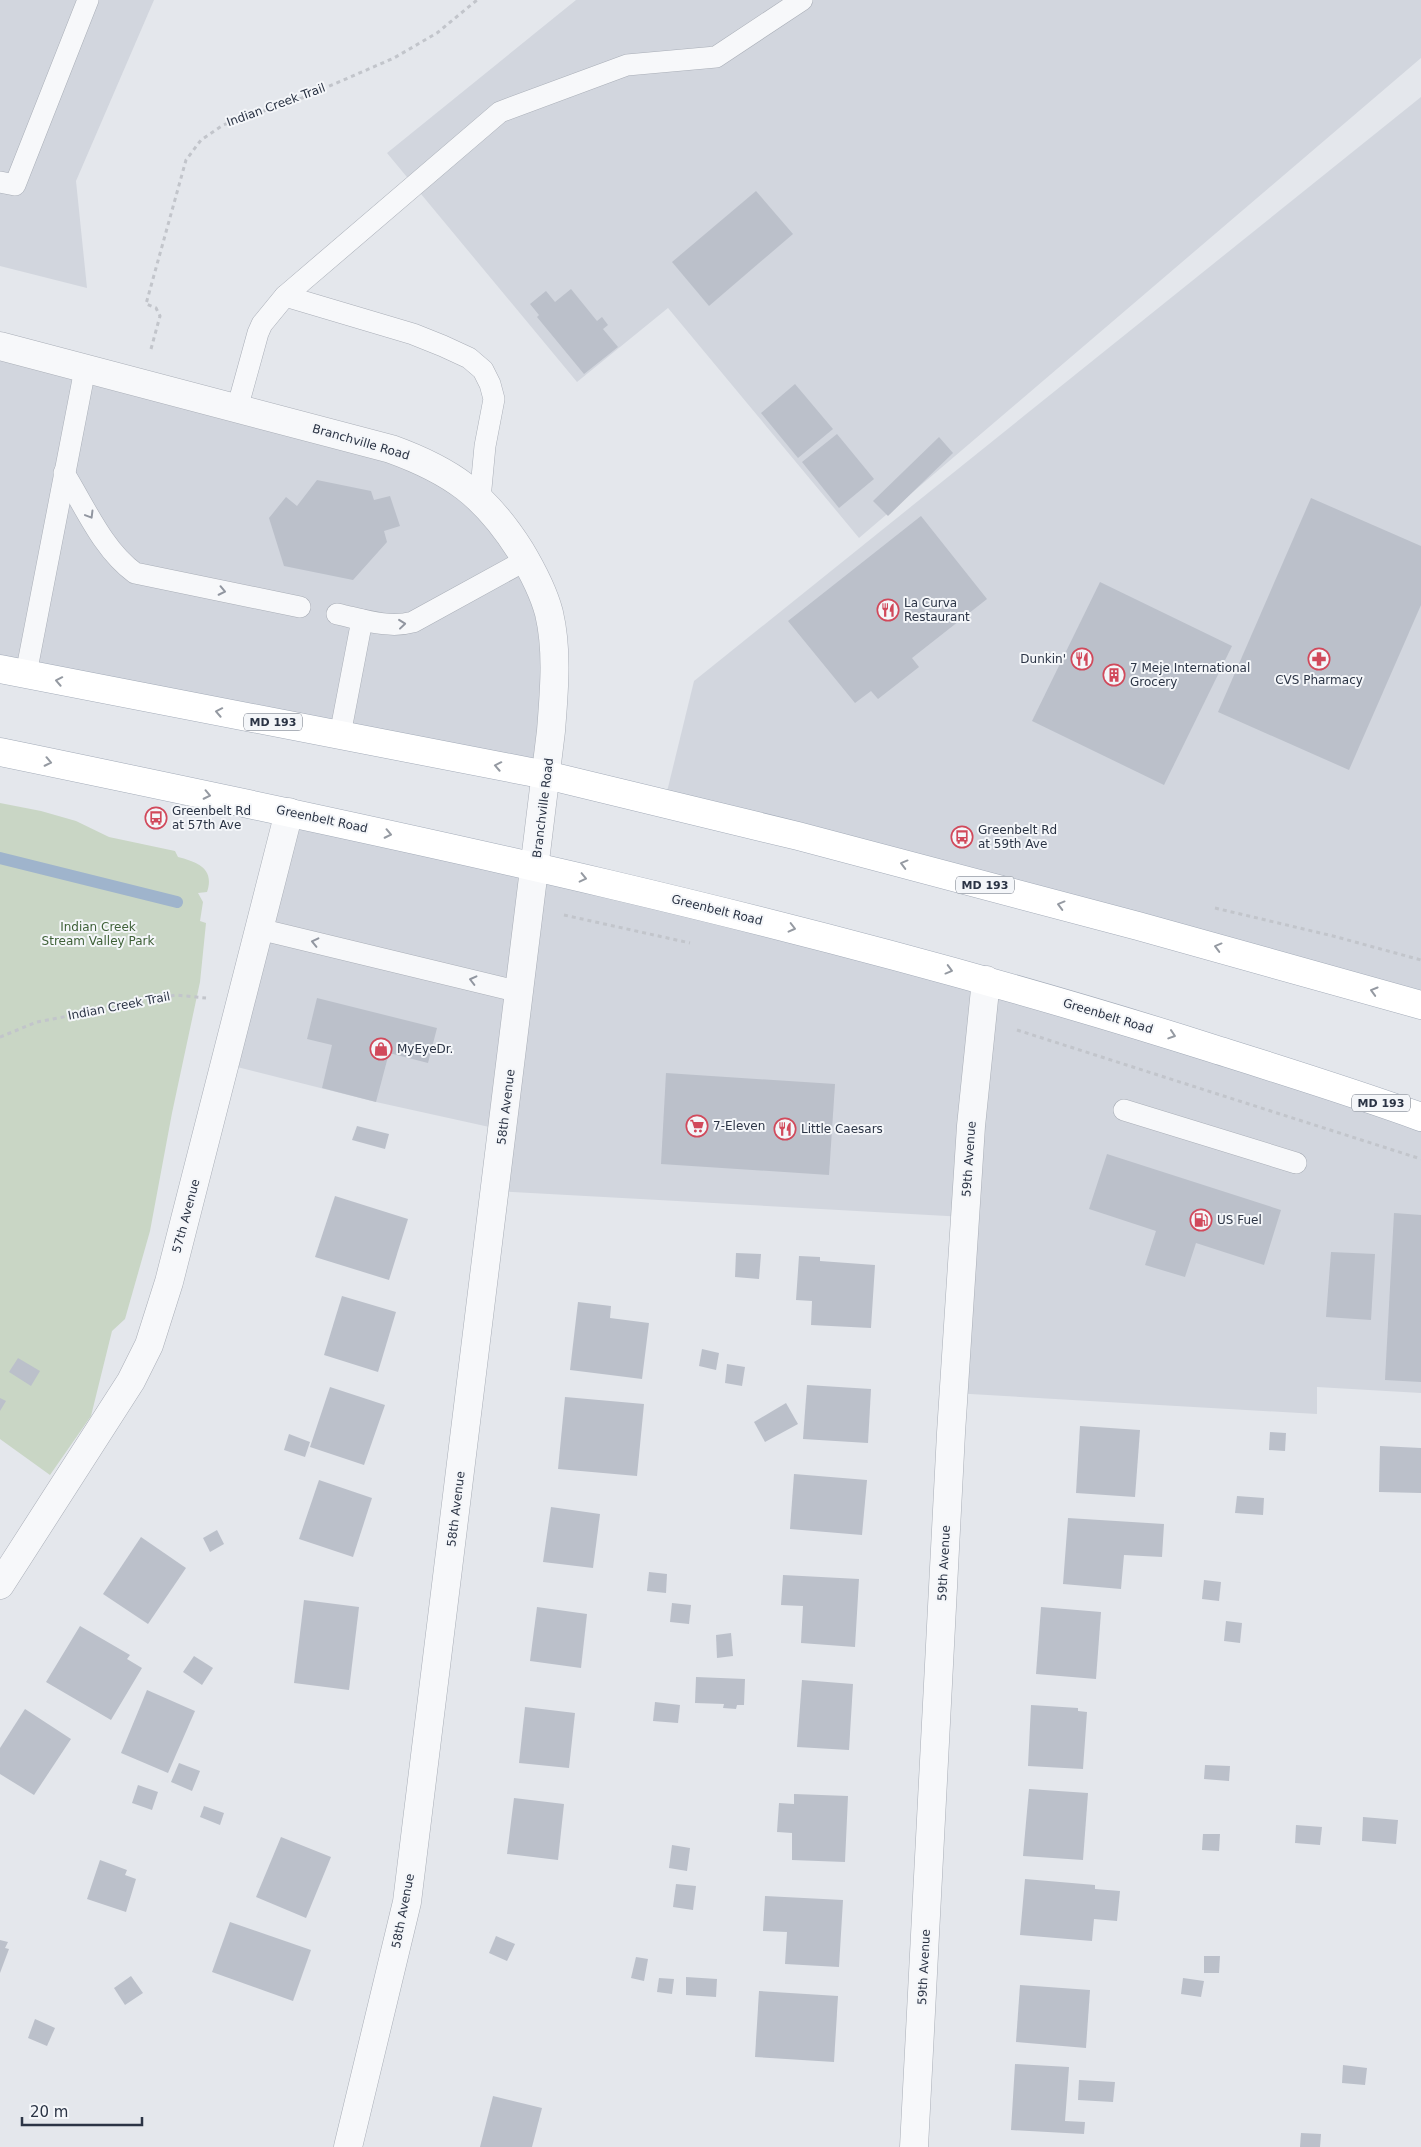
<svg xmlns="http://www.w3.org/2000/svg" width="1421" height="2147" font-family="'DejaVu Sans',sans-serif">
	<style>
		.built { fill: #d2d6de }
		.green { fill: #c9d6c5 }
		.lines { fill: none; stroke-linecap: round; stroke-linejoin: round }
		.stream { stroke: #9fb4cc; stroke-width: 12 }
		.building { fill: #bbc0ca }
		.lane-casing { stroke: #a9aeb7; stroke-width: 22 }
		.street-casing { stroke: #a9aeb7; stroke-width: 29 }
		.primary-casing { stroke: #a3abb8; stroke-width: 29 }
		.path { stroke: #c2c5cb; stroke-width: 3; stroke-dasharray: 4 4; stroke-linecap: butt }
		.lane { stroke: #f7f8fa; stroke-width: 21 }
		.street { stroke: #f7f8fa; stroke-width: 28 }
		.primary { stroke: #fff; stroke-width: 28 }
		.oneway { stroke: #9196a0 }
		.oneway2 { stroke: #959aa2 }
		.labels { text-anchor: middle; stroke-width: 4; stroke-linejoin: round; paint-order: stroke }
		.shield { fill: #f4f6f9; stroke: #676e7b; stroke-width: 1 }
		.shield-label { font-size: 11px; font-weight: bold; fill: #2b3445 }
		.street-label { font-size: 12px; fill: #2b3445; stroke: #f4f6f9 }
		.poi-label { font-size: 12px; fill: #2b3445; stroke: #f4f6f9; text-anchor: start }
		.park-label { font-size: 12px; fill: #3f6138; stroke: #f4f6f9 }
	</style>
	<rect width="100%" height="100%" fill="#e4e7ec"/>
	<!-- built -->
	<g class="built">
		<polygon points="0,0 154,0 76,181 87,288 0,266"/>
		<polygon points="576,0 1421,0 1421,58 859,538 668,308 577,382 387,153"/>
		<polygon points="1421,97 1421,1005 664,804 694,681"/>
		<polygon points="0,346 449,475 539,585 546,775 0,669"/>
		<polygon points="289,812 536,866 1421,1117 1421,1393 1317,1387 1317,1414 953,1393 965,1217 496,1191 503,1130 376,1102 225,1064"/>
	</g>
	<!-- green -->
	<path class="green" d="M0 803 41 811 76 821 109 837 175 851 178 857C197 862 215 868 207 892L198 893 203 902 200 921 206 923 200 982 172 1113 150 1231 125 1319 112 1331 91 1416 50 1475 0 1439Z"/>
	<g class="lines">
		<!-- stream -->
		<polyline class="stream" points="0,858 177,902"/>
	</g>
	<!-- building -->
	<g class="building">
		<polygon points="756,191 793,234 709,306 672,262"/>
		<polygon points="571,289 597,321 602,317 608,325 603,329 618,347 584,374 537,317 539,315 530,304 546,291 555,302"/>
		<polygon points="795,384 833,429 798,458 761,413"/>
		<polygon points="837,434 874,479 839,508 802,462"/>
		<polygon points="939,437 953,453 888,516 873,501"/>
		<polygon points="317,480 371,491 374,500 390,496 400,526 384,531 387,542 353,580 284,566 269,518 286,497 297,506"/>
		<polygon points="1311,498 1421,546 1421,605 1349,770 1218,712"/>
		<polygon points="921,516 987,599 912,658 919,667 878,699 871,691 855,703 788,621"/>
		<polygon points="1100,582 1232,646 1164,785 1032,721"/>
		<polygon points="317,998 437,1028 428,1063 389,1053 376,1102 322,1088 332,1045 307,1039"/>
		<polygon points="666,1073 835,1084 829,1175 661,1164"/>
		<polygon points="357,1126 389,1134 385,1149 352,1140"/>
		<polygon points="1107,1154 1281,1210 1264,1265 1196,1243 1185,1277 1145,1265 1156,1231 1089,1209"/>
		<polygon points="335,1196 408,1219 389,1280 315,1257"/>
		<polygon points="1394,1213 1421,1215 1421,1382 1385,1380"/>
		<polygon points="1331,1252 1375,1254 1371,1320 1326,1317"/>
		<polygon points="736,1253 761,1254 759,1279 735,1277"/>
		<polygon points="799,1256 820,1257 820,1261 875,1265 871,1328 811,1325 812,1301 796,1300"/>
		<polygon points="342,1296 396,1312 378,1372 324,1355"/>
		<polygon points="578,1302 611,1306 610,1318 649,1323 642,1379 570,1370"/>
		<polygon points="702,1349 719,1353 716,1370 699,1366"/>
		<polygon points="18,1358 40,1371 31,1386 9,1372"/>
		<polygon points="727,1364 745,1367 742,1386 725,1383"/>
		<polygon points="807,1385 871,1389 868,1443 803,1439"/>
		<polygon points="330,1387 385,1405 364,1465 310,1447"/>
		<polygon points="565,1397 644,1404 637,1476 558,1469"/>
		<polygon points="0,1398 6,1401 0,1411"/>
		<polygon points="786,1403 798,1424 765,1442 754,1422"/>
		<polygon points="1080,1426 1140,1430 1135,1497 1076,1493"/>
		<polygon points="1270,1432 1286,1433 1285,1451 1269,1450"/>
		<polygon points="289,1434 310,1442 305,1457 284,1450"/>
		<polygon points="1380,1446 1421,1448 1421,1493 1379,1492"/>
		<polygon points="794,1474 867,1480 862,1535 790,1529"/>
		<polygon points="319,1480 372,1498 353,1557 299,1539"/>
		<polygon points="1237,1496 1264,1498 1263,1515 1235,1513"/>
		<polygon points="551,1507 600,1514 593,1568 543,1562"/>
		<polygon points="1068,1518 1164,1524 1162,1557 1124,1555 1121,1589 1063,1584"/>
		<polygon points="217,1530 224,1544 210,1552 203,1538"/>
		<polygon points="141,1537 186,1568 148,1624 103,1594"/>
		<polygon points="649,1572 667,1574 666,1593 647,1591"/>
		<polygon points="783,1575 859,1579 855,1647 801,1643 803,1606 781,1605"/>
		<polygon points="1204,1580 1221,1582 1219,1601 1202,1599"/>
		<polygon points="304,1600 359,1607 349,1690 294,1683"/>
		<polygon points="672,1603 691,1605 689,1624 670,1622"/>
		<polygon points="537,1607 587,1614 581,1668 530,1661"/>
		<polygon points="1041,1607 1101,1612 1096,1679 1036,1674"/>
		<polygon points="1226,1621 1242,1623 1240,1643 1224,1641"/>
		<polygon points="80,1626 130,1655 127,1659 142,1668 111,1720 46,1682"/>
		<polygon points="731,1633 733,1656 717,1658 716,1635"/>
		<polygon points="194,1656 213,1668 202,1685 183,1672"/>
		<polygon points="696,1677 745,1679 744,1705 737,1705 736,1709 723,1708 724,1704 695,1703"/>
		<polygon points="802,1680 853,1684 849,1750 797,1747"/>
		<polygon points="147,1690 195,1711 168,1773 121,1753"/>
		<polygon points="655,1702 680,1705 678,1723 653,1721"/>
		<polygon points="1031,1705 1078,1708 1078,1711 1087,1712 1083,1769 1028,1766"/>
		<polygon points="525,1707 575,1713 569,1768 519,1763"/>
		<polygon points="25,1709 71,1739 34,1795 0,1774 0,1748"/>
		<polygon points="179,1763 200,1771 192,1791 171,1782"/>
		<polygon points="1205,1765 1230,1766 1229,1781 1204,1779"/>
		<polygon points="138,1785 158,1792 152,1810 132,1803"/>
		<polygon points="1029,1789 1088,1793 1083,1860 1023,1856"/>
		<polygon points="794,1794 848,1796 845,1862 792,1860 792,1833 777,1832 779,1803 794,1804"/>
		<polygon points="514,1798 564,1804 558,1860 507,1854"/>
		<polygon points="204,1806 224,1813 220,1825 200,1817"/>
		<polygon points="1363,1817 1398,1820 1396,1844 1362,1841"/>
		<polygon points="1296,1825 1322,1827 1320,1845 1295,1843"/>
		<polygon points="1203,1834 1220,1834 1219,1851 1202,1850"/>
		<polygon points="281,1837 331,1857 306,1918 256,1897"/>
		<polygon points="672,1845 690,1848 687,1871 669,1868"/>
		<polygon points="100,1860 127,1870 125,1875 136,1879 126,1912 87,1899"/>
		<polygon points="1025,1879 1095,1885 1095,1889 1120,1891 1117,1921 1094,1919 1092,1941 1020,1935"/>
		<polygon points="676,1884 696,1886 693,1910 673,1907"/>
		<polygon points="765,1896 843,1900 839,1967 785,1964 787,1932 763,1931"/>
		<polygon points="230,1922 311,1950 293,2001 212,1972"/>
		<polygon points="496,1936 515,1944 507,1961 489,1953"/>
		<polygon points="0,1940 8,1942 5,1948 9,1949 0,1973"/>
		<polygon points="1204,1956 1220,1956 1219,1973 1204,1973"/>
		<polygon points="636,1957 648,1959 644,1981 631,1978"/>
		<polygon points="131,1976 143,1993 125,2005 114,1988"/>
		<polygon points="686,1977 717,1979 716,1997 686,1995"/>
		<polygon points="659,1978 674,1979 672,1994 657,1992"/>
		<polygon points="1183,1978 1204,1981 1201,1997 1181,1994"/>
		<polygon points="1020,1985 1090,1990 1086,2048 1016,2042"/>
		<polygon points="759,1991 838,1996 834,2062 755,2057"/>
		<polygon points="35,2019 55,2028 47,2046 28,2038"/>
		<polygon points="1015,2064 1069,2067 1065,2121 1085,2122 1084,2134 1011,2130"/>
		<polygon points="1343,2065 1367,2068 1365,2085 1342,2083"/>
		<polygon points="1079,2080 1115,2082 1113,2102 1078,2100"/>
		<polygon points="493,2096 542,2108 532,2147 480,2147"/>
		<polygon points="1301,2133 1321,2134 1320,2147 1300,2147"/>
	</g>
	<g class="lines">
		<!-- lane casing -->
		<g class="lane-casing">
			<g id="lane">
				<polyline points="0,182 15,185 88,0"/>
				<polyline points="285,296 500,112 627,65 716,57 802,0"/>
				<polyline points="237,409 258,333 262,324 285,296 413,334 443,346 469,358 483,370 490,384 494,399 485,446 480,499"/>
				<path d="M64 473C85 507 103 550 135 573L300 607"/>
				<path d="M337 614C361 619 388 629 413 622L526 560"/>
				<polyline points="26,674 85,369"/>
				<polyline points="340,735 362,620"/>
				<polyline points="259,929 520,992"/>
				<polyline points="1124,1110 1296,1163"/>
			</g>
		</g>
		<!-- street casing -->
		<g class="street-casing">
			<g id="street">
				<path d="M0 346 391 449C452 471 485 495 520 550 532 570 543 590 549 613 558 651 554 692 551 731L407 1902 348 2147"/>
				<polyline points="0,1585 131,1381 149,1345 169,1282 289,812"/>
				<polyline points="914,2147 951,1433 971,1126 986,980"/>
			</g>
		</g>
		<!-- primary casing -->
		<g class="primary-casing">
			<g id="primary">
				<polyline points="0,669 546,775 798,836 1138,926 1421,1005"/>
				<path d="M0 752C407 836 814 922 1211 1048 1281 1070 1352 1092 1421 1117"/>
			</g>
		</g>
		<!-- path -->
		<g class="path">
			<polyline points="151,349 160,316 156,308 146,304 186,160 201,140 223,125 302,98 394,58 437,33 477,0"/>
			<polyline points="1215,908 1333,936 1421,960"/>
			<polyline points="564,915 690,943"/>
			<polyline points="1017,1030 1421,1159"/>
			<polyline points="0,1037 37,1022 176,995 206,998"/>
		</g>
		<!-- lane -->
		<use href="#lane" class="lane"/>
		<!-- street -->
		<use href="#street" class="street"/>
		<!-- primary -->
		<use href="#primary" class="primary"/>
	</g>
	<!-- one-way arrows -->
	<defs><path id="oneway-chevron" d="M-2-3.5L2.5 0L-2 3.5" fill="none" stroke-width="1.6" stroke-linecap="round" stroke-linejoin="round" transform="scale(1.25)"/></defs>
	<g class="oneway">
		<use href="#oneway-chevron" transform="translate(90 515) rotate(59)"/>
		<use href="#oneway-chevron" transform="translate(222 591) rotate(12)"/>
		<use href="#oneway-chevron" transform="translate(402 624) rotate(-6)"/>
		<use href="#oneway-chevron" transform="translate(315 942) rotate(-167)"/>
		<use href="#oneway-chevron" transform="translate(473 980) rotate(-166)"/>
	</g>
	<g class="oneway2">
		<use href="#oneway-chevron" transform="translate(59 681) rotate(-169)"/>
		<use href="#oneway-chevron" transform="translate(219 712) rotate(-169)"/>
		<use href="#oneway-chevron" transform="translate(48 762) rotate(12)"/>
		<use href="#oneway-chevron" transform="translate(498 766) rotate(-169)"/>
		<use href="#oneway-chevron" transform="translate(207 795) rotate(12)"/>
		<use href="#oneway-chevron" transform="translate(388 834) rotate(12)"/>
		<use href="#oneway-chevron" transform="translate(904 864) rotate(-165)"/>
		<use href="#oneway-chevron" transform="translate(583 878) rotate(13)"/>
		<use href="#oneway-chevron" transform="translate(1061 905) rotate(-165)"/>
		<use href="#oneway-chevron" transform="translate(792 928) rotate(14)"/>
		<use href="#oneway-chevron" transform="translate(1218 947) rotate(-165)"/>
		<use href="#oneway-chevron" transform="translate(949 970) rotate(15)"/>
		<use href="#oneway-chevron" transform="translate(1374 991) rotate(-164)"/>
		<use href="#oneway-chevron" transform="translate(1172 1035) rotate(18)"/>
	</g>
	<!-- icons -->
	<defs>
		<g id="restaurant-ring" transform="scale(1.125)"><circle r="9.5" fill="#f4f6f9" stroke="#d1495b" stroke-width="1.5"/><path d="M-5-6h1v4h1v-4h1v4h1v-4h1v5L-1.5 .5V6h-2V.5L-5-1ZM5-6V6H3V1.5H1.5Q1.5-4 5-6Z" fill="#d1495b"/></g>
		<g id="pharmacy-ring" transform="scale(1.125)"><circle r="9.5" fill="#f4f6f9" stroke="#d1495b" stroke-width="1.5"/><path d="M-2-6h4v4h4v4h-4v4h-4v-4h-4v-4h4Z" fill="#d1495b"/></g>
		<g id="building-ring" transform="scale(1.125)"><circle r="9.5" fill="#f4f6f9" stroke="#d1495b" stroke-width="1.5"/><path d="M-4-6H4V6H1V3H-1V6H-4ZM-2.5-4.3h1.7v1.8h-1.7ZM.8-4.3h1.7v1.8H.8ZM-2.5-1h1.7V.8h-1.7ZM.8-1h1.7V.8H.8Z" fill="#d1495b"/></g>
		<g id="bus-ring" transform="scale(1.125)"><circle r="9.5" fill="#f4f6f9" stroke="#d1495b" stroke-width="1.5"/><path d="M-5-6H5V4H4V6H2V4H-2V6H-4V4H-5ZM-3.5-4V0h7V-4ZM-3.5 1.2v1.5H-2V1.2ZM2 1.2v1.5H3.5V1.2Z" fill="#d1495b"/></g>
		<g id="shop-ring" transform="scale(1.125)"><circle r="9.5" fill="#f4f6f9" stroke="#d1495b" stroke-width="1.5"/><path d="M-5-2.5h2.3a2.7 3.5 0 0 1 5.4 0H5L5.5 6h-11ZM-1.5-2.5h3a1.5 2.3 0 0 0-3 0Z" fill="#d1495b"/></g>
		<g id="supermarket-ring" transform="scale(1.125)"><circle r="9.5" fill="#f4f6f9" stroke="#d1495b" stroke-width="1.5"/><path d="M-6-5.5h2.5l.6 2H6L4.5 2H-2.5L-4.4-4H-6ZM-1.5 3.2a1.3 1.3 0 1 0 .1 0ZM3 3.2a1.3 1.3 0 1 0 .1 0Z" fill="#d1495b"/></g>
		<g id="fuel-ring" transform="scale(1.125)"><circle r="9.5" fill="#f4f6f9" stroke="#d1495b" stroke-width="1.5"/><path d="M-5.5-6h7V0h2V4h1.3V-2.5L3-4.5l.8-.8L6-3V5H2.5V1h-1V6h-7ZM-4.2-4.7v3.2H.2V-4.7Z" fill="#d1495b"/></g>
	</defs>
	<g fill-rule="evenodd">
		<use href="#restaurant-ring" x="888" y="610"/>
		<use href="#restaurant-ring" x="1082" y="659"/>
		<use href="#pharmacy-ring" x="1319" y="659"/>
		<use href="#building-ring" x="1114" y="675"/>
		<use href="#bus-ring" x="156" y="818"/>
		<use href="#bus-ring" x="962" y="837"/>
		<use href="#shop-ring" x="381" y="1049"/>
		<use href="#supermarket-ring" x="697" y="1126"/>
		<use href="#restaurant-ring" x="785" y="1129"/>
		<use href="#fuel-ring" x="1201" y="1220"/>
	</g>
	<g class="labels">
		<!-- shield labels -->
		<g class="shield">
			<rect x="244" y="713.5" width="58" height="17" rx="4"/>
			<rect x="956" y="876.5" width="58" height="17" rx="4"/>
			<rect x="1352" y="1094.5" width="58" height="17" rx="4"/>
		</g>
		<g class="shield-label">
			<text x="273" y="726">MD 193</text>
			<text x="985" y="889">MD 193</text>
			<text x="1381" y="1107">MD 193</text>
		</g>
		<!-- street labels -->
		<g class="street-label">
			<text transform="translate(276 105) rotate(-20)" y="4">Indian Creek Trail</text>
			<text transform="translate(361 442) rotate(16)" y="4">Branchville Road</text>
			<text transform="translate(543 808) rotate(-83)" y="4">Branchville Road</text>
			<text transform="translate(322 819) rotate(12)" y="4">Greenbelt Road</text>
			<text transform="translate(717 910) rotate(14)" y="4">Greenbelt Road</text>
			<text transform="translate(119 1006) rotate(-11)" y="4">Indian Creek Trail</text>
			<text transform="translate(1108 1016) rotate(17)" y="4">Greenbelt Road</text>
			<text transform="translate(506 1107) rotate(-83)" y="4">58th Avenue</text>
			<text transform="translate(969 1159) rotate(-86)" y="4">59th Avenue</text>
			<text transform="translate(186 1216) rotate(-75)" y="4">57th Avenue</text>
			<text transform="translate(456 1509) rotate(-83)" y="4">58th Avenue</text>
			<text transform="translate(944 1563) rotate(-87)" y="4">59th Avenue</text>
			<text transform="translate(403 1911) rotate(-79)" y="4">58th Avenue</text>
			<text transform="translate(924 1967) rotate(-87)" y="4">59th Avenue</text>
		</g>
		<!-- poi labels -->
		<g class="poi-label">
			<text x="904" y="607">La Curva<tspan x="904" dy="14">Restaurant</tspan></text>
			<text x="1066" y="663" text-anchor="end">Dunkin'</text>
			<text x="1130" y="672">7 Meje International<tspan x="1130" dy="14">Grocery</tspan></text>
			<text x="1319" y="684" text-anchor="middle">CVS Pharmacy</text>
			<text x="172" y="815">Greenbelt Rd<tspan x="172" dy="14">at 57th Ave</tspan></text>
			<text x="978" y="834">Greenbelt Rd<tspan x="978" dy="14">at 59th Ave</tspan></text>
			<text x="397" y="1053">MyEyeDr.</text>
			<text x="713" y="1130">7-Eleven</text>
			<text x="801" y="1133">Little Caesars</text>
			<text x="1217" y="1224">US Fuel</text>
		</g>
		<!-- park labels -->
		<g class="park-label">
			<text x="98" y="931">Indian Creek<tspan x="98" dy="14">Stream Valley Park</tspan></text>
		</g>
	</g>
	<!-- scale -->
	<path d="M22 2117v8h120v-8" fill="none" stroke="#2b3445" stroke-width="2.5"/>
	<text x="30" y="2117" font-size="15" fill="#2b3445" stroke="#f4f6f9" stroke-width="4" paint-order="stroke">20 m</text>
</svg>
